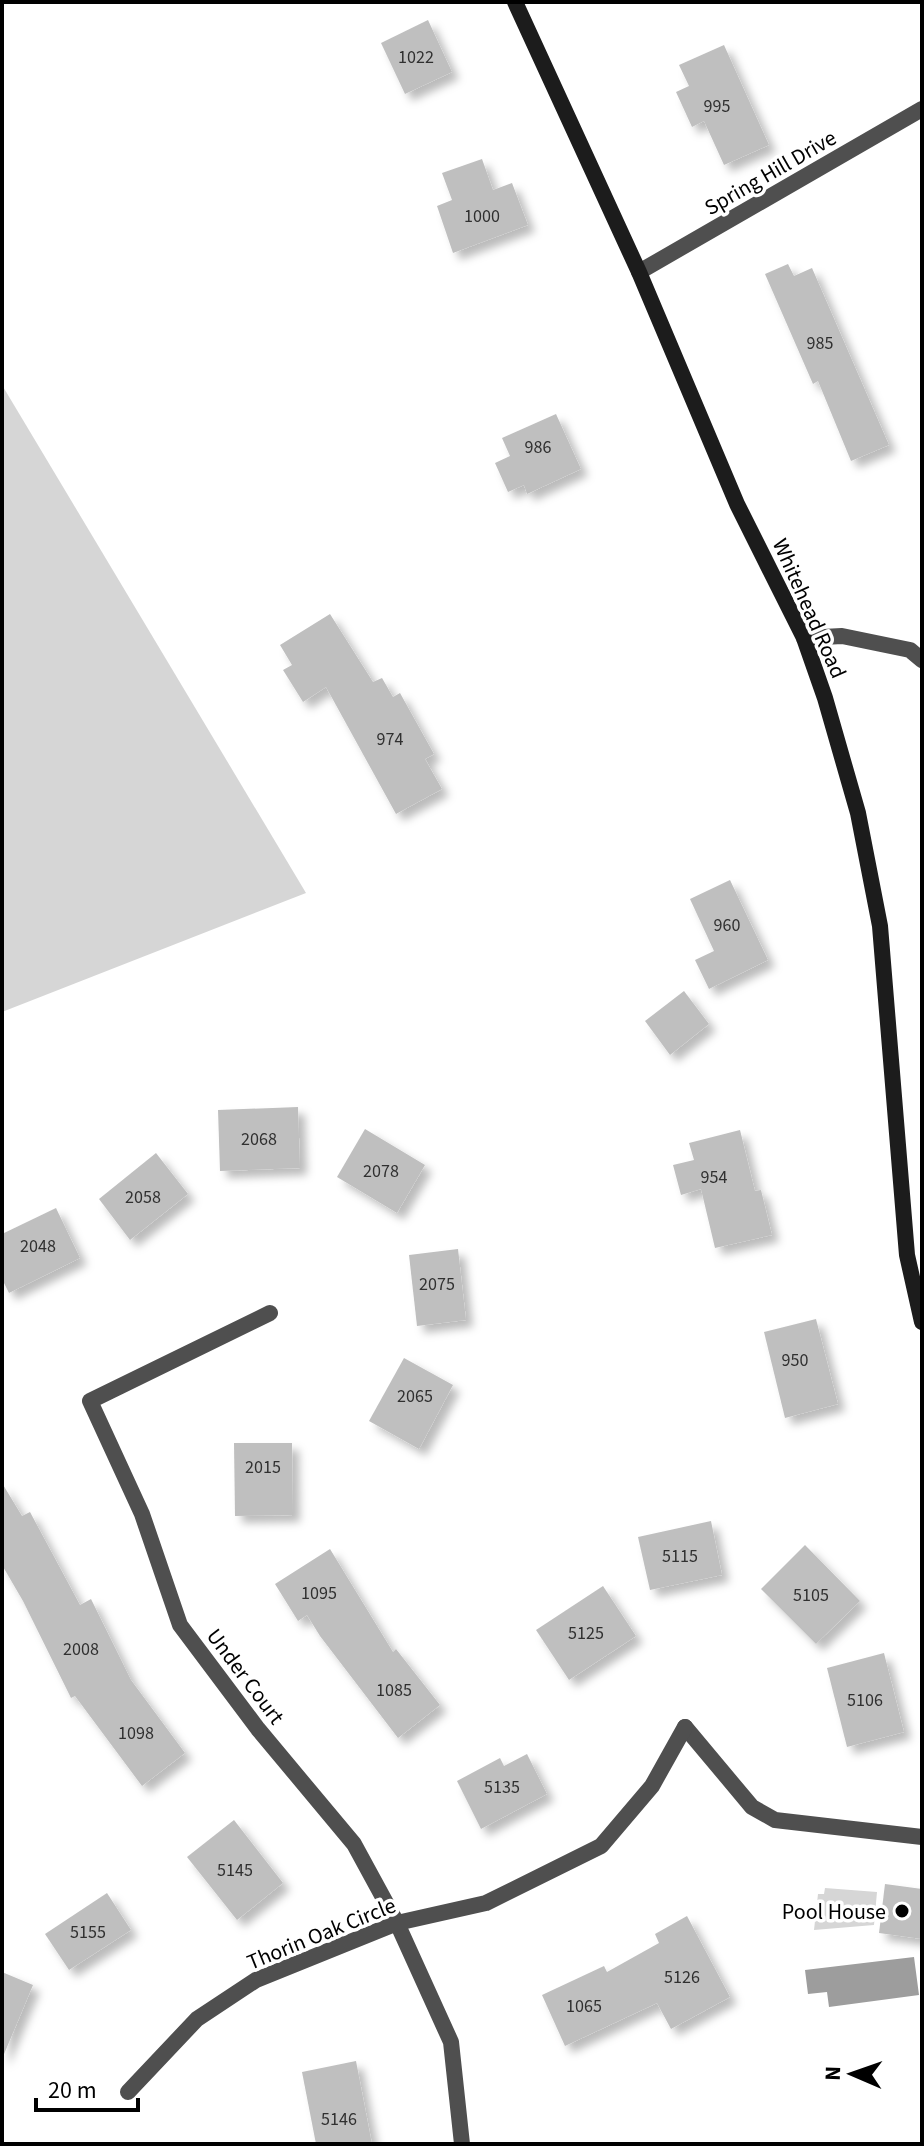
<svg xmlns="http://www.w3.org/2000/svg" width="924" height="2146" font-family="'Source Sans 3',sans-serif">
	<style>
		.green { fill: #d6d6d6 }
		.water { fill: #9d9d9d }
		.building { fill: #bfbfbf; filter: url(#shadow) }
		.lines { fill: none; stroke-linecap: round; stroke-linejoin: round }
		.lane { stroke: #4f4f4f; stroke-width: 16 }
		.street { stroke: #4f4f4f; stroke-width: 16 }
		.secondary { stroke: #1c1c1c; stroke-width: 16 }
		.poi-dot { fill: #000; stroke: #fff; stroke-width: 3 }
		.labels { text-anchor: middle; stroke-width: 7; stroke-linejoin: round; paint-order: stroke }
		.number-label { font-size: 18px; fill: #303030 }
		.street-label { font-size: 22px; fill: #000; stroke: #fff }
		.poi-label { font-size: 22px; fill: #000; stroke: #fff; text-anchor: end }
	</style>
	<defs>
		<filter id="shadow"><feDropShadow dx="7" dy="7" stdDeviation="4" flood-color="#0004"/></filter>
	</defs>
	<rect width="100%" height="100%" fill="#fff"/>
	<!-- green -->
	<g class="green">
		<polygon points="2,385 306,893 2,1012"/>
		<polygon points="825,1888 877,1892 874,1925 814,1930 818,1894 824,1894"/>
	</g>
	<!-- water -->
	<polygon class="water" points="914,1957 919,1995 829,2007 827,1992 808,1994 805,1970"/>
	<!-- building -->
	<g class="building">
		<polygon points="428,20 452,72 405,94 381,43"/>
		<polygon points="724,45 769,145 724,165 704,121 692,127 676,92 689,86 679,65"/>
		<polygon points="482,159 493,190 512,183 528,225 453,253 437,206 452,200 442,173"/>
		<polygon points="788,264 794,276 812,268 889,445 851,461 818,381 813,384 765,274"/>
		<polygon points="556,414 581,469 527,494 524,485 508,492 495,463 510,456 502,438"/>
		<polygon points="330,614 373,682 382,678 393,697 400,693 434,754 425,759 442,789 396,814 326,687 303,702 283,670 292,665 280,645"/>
		<polygon points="730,880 768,960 709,989 695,960 714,951 690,899"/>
		<polygon points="684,991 709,1024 670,1055 645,1021"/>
		<polygon points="298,1107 300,1168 220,1171 218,1110"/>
		<polygon points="365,1129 425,1165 397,1213 337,1177"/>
		<polygon points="740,1130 755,1191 761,1190 772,1235 715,1248 701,1189 681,1195 673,1165 694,1160 689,1143"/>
		<polygon points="156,1153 188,1194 130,1240 99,1199"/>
		<polygon points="56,1208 80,1258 9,1293 2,1279 2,1234"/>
		<polygon points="458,1249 466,1320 417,1326 409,1255"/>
		<polygon points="816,1319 838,1404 785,1418 764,1332"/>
		<polygon points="404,1358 453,1385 419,1449 369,1421"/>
		<polygon points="234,1443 292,1443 293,1515 235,1516"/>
		<polygon points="2,1483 22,1516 30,1512 80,1605 91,1599 131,1680 185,1753 142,1786 75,1696 71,1698 23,1601 2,1565"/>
		<polygon points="711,1521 722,1575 650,1590 638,1537"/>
		<polygon points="805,1545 860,1601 816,1644 761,1589"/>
		<polygon points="330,1549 393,1652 396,1649 440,1705 398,1738 320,1636 307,1615 298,1621 275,1584"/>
		<polygon points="603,1586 636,1636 569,1680 536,1630"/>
		<polygon points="884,1653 904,1732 847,1747 827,1668"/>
		<polygon points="527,1754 547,1794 481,1829 457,1781 500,1758 504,1766"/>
		<polygon points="234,1820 283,1883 237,1920 187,1857"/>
		<polygon points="885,1884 922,1889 922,1939 879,1933"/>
		<polygon points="107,1893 131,1930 69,1970 45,1934"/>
		<polygon points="687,1916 730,1997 671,2029 657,2003 565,2046 542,1995 604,1966 607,1972 659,1943 655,1934"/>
		<polygon points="2,1972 33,1985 2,2059"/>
		<polygon points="356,2061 372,2144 316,2144 302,2072"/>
	</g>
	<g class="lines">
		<!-- lane -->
		<polyline class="lane" points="685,1727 752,1807 775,1820 922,1837"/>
		<!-- street -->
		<g class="street">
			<polyline points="639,272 922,109"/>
			<polyline points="804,638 842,636 910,650 922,660"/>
			<polyline points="270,1313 90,1401 142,1514 180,1625 258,1729 354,1844 397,1923 451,2042 462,2144"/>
			<polyline points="128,2092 197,2019 256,1980 397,1923 486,1903 601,1846 652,1786 685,1727"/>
		</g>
		<!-- secondary -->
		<polyline class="secondary" points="515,2 639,272 737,504 804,638 825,698 858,813 880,926 907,1255 922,1322"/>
	</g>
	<!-- markers -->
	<circle class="poi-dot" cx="902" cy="1911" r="8"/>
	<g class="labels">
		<!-- number labels -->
		<g class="number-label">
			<text x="416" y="63">1022</text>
			<text x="717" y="112">995</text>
			<text x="482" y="222">1000</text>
			<text x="820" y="349">985</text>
			<text x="538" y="453">986</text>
			<text x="390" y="745">974</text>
			<text x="727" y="931">960</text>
			<text x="259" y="1145">2068</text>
			<text x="381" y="1177">2078</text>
			<text x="714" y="1183">954</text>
			<text x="143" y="1203">2058</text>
			<text x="38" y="1252">2048</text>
			<text x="437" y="1290">2075</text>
			<text x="795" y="1366">950</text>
			<text x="415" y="1402">2065</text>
			<text x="263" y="1473">2015</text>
			<text x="680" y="1562">5115</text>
			<text x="319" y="1599">1095</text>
			<text x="811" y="1601">5105</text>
			<text x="586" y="1639">5125</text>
			<text x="81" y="1655">2008</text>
			<text x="394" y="1696">1085</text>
			<text x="865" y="1706">5106</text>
			<text x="136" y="1739">1098</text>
			<text x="502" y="1793">5135</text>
			<text x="235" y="1876">5145</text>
			<text x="88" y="1938">5155</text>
			<text x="682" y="1983">5126</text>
			<text x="584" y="2012">1065</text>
			<text x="339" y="2125">5146</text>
		</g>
		<!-- street labels -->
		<g class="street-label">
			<text transform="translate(770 172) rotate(-30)" y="8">Spring Hill Drive</text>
			<text transform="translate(810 608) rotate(66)" y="8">Whitehead Road</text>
			<text transform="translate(246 1676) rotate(53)" y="8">Under Court</text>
			<text transform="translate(321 1933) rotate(-22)" y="8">Thorin Oak Circle</text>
		</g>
		<!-- poi labels -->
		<g class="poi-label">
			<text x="886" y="1919">Pool House</text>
		</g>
	</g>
	<!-- border -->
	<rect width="924" height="2146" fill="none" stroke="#000000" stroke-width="8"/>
	<!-- north arrow -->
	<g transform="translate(852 2074) rotate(272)" stroke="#ffffff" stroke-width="6" paint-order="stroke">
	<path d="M0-6L14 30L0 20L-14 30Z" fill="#000000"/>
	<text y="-12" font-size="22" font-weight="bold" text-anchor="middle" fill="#000000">N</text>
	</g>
	<!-- scale -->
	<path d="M36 2098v12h102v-12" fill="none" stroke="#000000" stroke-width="4"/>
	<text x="48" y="2098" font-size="24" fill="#000000" stroke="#ffffff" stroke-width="6" paint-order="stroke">20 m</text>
</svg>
